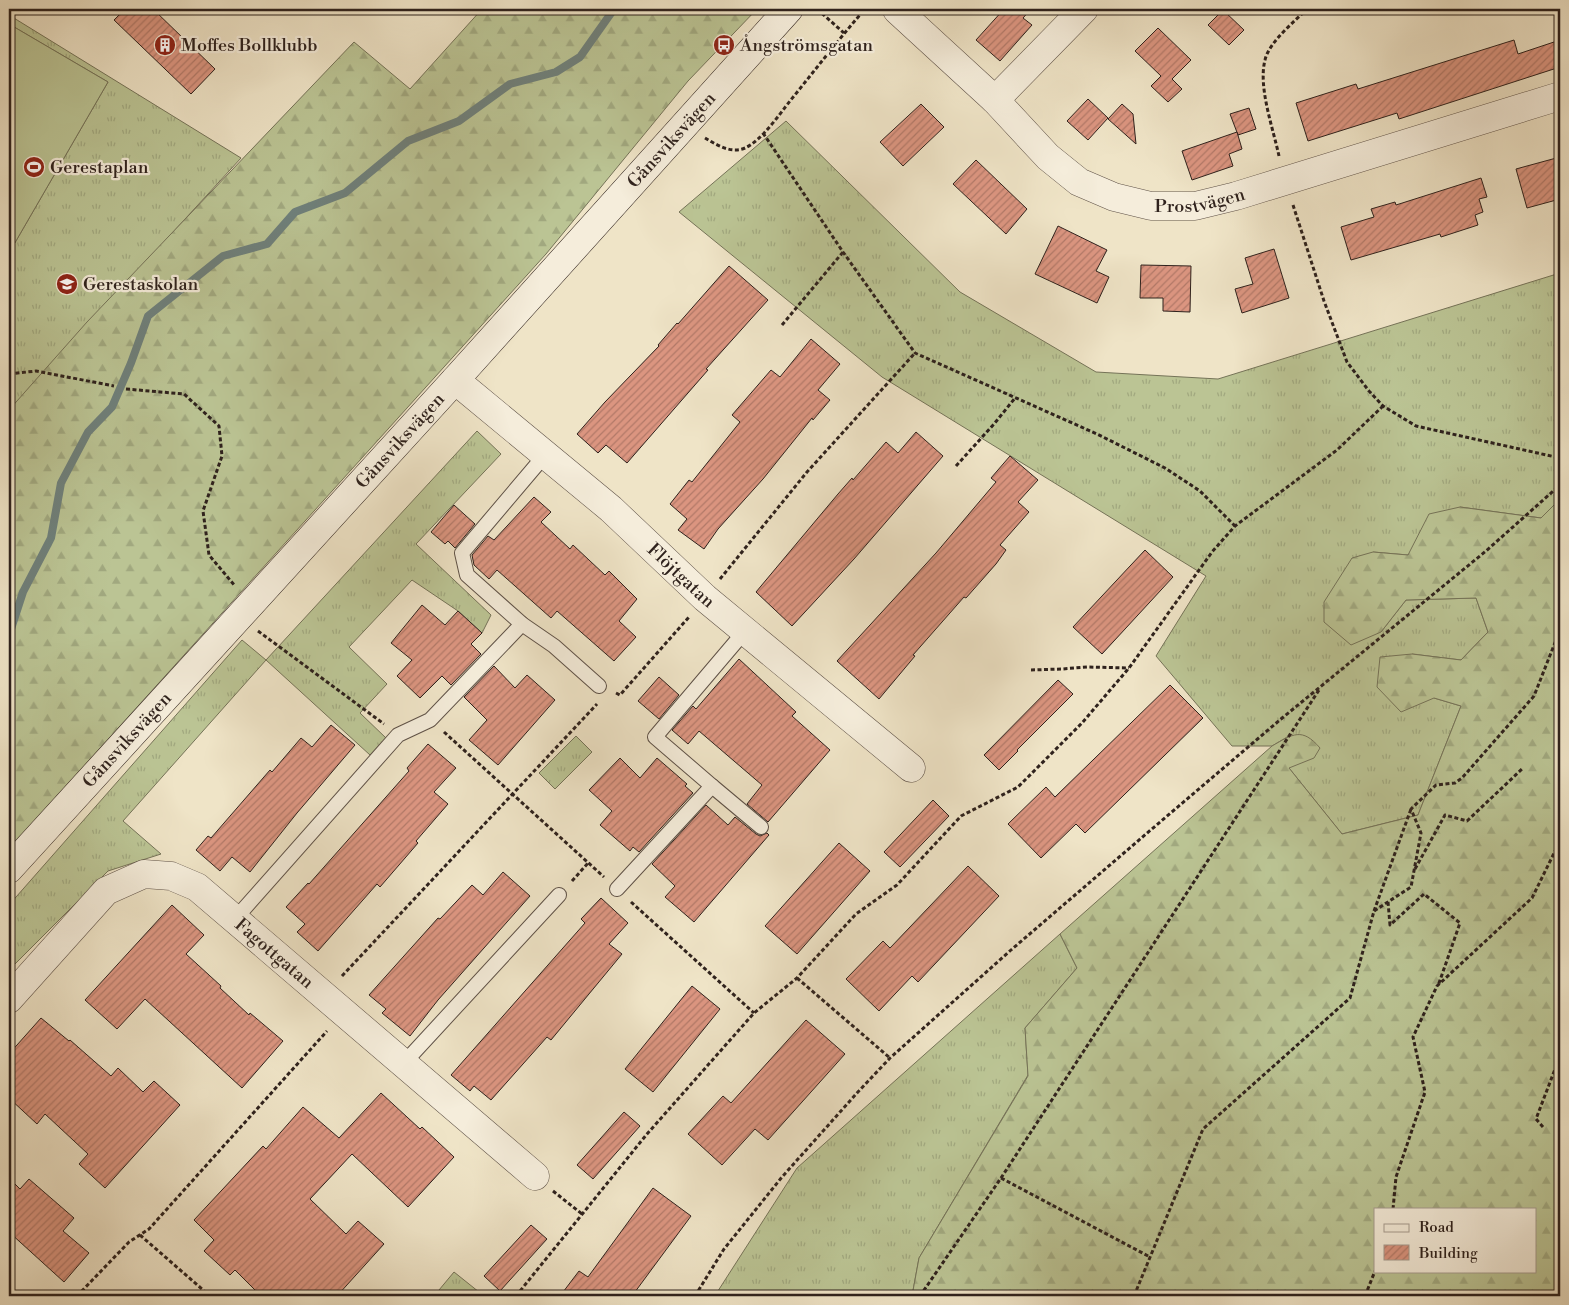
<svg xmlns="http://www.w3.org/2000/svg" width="1569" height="1305" font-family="'Libre Bodoni',serif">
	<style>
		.grass { fill: url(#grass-tufts); stroke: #757358 }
		.forest { fill: url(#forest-firs); stroke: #757358; fill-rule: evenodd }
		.pitch { fill: #bbc494; stroke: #757358 }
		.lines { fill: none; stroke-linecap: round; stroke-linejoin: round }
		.stream { stroke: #6f807b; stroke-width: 8 }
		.building { fill: url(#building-hatch); stroke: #2f221d }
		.lane-casing { stroke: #5f5248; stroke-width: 16 }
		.street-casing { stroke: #5f5248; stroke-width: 29 }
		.secondary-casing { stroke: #2f221d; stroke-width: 29 }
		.path { stroke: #2f221d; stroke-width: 3; stroke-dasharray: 4 2.5; stroke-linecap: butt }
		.lane { stroke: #f5eddb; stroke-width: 14 }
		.street { stroke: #f5eddb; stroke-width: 28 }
		.secondary { stroke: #f5eddb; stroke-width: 28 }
		.labels { text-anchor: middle; stroke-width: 4.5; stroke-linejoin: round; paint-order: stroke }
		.poi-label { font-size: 18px; fill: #2f221d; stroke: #f5eddb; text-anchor: start }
		.street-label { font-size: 18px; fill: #2f221d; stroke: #f5eddb }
	</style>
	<defs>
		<pattern id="grass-tufts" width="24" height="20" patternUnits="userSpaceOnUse" patternTransform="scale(1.25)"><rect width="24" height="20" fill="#bbc494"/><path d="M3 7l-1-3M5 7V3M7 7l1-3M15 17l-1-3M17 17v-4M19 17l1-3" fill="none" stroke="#a1a87f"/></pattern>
		<pattern id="forest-firs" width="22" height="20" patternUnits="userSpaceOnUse" patternTransform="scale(1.25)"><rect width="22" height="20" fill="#bbc494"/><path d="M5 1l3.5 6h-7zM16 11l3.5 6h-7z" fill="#a1a87f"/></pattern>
		<pattern id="building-hatch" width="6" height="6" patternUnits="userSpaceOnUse" patternTransform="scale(1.25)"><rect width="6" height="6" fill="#db9580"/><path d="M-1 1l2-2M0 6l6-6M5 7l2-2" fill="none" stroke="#b27968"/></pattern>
	</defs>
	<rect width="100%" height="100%" fill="#efe4c7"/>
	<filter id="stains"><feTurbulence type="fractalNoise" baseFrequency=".004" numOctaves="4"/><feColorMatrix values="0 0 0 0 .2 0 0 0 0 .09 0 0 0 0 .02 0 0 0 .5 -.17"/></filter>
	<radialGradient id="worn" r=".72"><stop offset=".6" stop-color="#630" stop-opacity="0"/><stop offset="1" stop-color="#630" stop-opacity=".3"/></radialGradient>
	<!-- grass -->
	<g class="grass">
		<polygon points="9,15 241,158 9,411 9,253 108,82 9,24"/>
		<polygon points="786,121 960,292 1096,372 1218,379 1560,273 1560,499 1541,518 1460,507 1408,555 1373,552 1381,632 1406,600 1476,598 1488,632 1461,660 1412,654 1434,698 1461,706 1418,815 1342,834 1289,768 1292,734 1272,746 1232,746 1156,656 1206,576 882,377 679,212"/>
		<polygon points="477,431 501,454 416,544 491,615 482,633 458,611 412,580 349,647 387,684 360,713 386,738 370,755 266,660 123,821 161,854 108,871 9,970 9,905 242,640 266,660"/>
		<polygon points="576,736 592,752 555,789 539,773"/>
		<polygon points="1060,934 1077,968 1025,1028 1028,1075 919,1258 912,1296 726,1296 716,1294 797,1168"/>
		<polygon points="454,1272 484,1296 434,1296"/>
	</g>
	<!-- forest -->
	<g class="forest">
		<polygon points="482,9 757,9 688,81 546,254 9,849 9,410 87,322 354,42 410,89"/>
		<path d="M1560 499V1296H912L919 1258 1028 1076 1025 1028 1077 968 1060 934 1272 746C1293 734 1302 727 1320 748L1314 758 1289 768 1342 834 1418 815 1461 706 1434 698 1401 712 1377 687 1380 657 1412 654 1461 660 1488 632 1476 598 1406 600 1381 632 1351 645 1324 622V602L1352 558 1373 552 1408 555 1429 514 1460 507 1541 518ZM1375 1209H1535V1271H1375Z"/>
	</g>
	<!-- pitch -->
	<polygon class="pitch" points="9,24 108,82 9,253"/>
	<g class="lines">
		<!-- stream -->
		<polyline class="stream" points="9,635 23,592 51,538 61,483 88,432 112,407 131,363 148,316 223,256 267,244 295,212 345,193 408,141 459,121 510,84 556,72 580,57 614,9"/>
	</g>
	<!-- building -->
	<g class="building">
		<polygon points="125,9 153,9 215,69 191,94 114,20"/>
		<polygon points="1004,9 1031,9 1023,18 1032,25 1000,61 976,40"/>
		<polygon points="1223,10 1244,30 1229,45 1208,25"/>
		<polygon points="1158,28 1191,60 1172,79 1182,89 1168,102 1151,86 1161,76 1135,51"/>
		<polygon points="1514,40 1518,54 1560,40 1560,67 1399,119 1397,113 1308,141 1296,103 1356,84 1358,89"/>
		<polygon points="1088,99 1108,118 1088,140 1067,121"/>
		<polygon points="921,104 944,127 903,166 880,142"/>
		<polygon points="1122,104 1133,114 1136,144 1108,119"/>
		<polygon points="1249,108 1256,129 1238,135 1230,114"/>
		<polygon points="1237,132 1242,149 1229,154 1233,166 1192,180 1182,151"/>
		<polygon points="1560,157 1560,199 1527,208 1516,169"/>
		<polygon points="976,160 1027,209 1006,234 953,184"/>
		<polygon points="1481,178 1487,197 1479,199 1483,212 1475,215 1478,225 1441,237 1440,234 1351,260 1341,227 1374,217 1371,209 1395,202 1396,205"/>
		<polygon points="1058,226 1107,250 1096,271 1109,277 1097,303 1035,274"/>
		<polygon points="1274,249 1289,298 1242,313 1235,289 1253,284 1245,258"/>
		<polygon points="1141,265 1191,266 1190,312 1163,311 1163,298 1140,298"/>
		<polygon points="729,266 768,300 706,369 708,370 627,463 606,445 598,453 577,434 605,402 659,346 658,345 677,323 678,324"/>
		<polygon points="811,339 840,364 818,390 830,400 813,420 812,418 763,479 718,529 704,549 678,530 687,519 670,504 689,480 692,482 740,422 732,415 771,370 780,377"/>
		<polygon points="916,432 943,456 854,559 792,626 756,592 838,494 852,478 853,480 886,442 898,453"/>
		<polygon points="1010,456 1038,480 1018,502 1029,512 1000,545 1006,550 996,564 966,598 964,597 913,655 915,656 879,699 837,661 936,553 996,482 991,478"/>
		<polygon points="534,497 551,512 541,522 570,549 573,545 605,575 609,571 637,599 619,621 636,637 614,661 557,611 551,618 497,570 489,579 474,565 472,555 488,536 494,540"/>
		<polygon points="454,505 475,524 455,548 448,541 445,544 431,532"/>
		<polygon points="1145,550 1173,577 1102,654 1073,627"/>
		<polygon points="422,605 445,625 458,611 482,633 471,644 481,654 451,685 442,676 420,698 397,676 412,660 391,643"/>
		<polygon points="739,659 796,712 792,716 830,750 768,822 747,804 762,785 699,731 688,744 672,730 693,706 696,709"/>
		<polygon points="494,666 515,688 527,675 555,700 498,765 469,740 487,720 464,697"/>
		<polygon points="659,677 679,695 659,719 638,701"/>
		<polygon points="1058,680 1073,694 1017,750 1018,751 999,770 984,755"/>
		<polygon points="1170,685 1203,718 1085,833 1076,824 1041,858 1008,824 1046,787 1055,797"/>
		<polygon points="331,725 355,745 297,813 250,872 232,857 220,871 196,850 208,836 211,838 270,770 272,772 301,738 312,747"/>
		<polygon points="428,744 456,768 434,792 448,804 416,841 418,843 380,887 377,884 318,951 297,932 305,924 286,907 308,883 309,884 409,771 407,768"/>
		<polygon points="620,758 640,778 657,758 687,784 685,786 693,793 639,852 633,847 630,851 600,825 612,811 589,790"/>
		<polygon points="933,800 949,816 900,867 884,852"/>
		<polygon points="706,805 728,825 735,817 756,834 760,836 767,833 769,835 694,922 665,897 675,886 652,864"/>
		<polygon points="839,843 870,871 797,954 765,926"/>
		<polygon points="968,866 999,896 918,982 912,976 879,1011 846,979 883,941 890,948"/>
		<polygon points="503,872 530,896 438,1000 410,1036 382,1013 386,1009 369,995 438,918 440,919 472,885 483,895"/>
		<polygon points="601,898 628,923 609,944 622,954 551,1040 547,1037 491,1100 474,1086 470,1091 451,1075 585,923 581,919"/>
		<polygon points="172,905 204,935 186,954 221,986 220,988 249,1015 250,1013 283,1041 242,1088 145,999 117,1029 85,1000"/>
		<polygon points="692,986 720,1009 653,1092 625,1069"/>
		<polygon points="41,1018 69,1041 70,1040 111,1076 118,1068 143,1092 154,1081 180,1105 105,1188 79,1164 88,1154 45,1114 37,1124 9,1098 9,1054"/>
		<polygon points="806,1020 845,1054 768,1140 755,1129 722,1165 688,1134 723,1096 731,1103"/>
		<polygon points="381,1093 420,1129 422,1127 454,1157 408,1207 352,1154 310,1199 346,1234 358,1221 384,1244 337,1296 261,1296 235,1270 230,1275 204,1251 214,1240 194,1220 263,1146 266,1149 303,1107 339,1138"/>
		<polygon points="624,1112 640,1126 593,1179 577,1165"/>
		<polygon points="9,1178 20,1189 29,1179 74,1218 63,1231 89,1253 64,1282 9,1232"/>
		<polygon points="653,1188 691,1216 632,1296 560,1296 579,1271 588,1277"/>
		<polygon points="531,1225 547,1239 500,1291 484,1276"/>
	</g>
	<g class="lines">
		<!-- lane casing -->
		<g class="lane-casing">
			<g id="lane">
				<polyline points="545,455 462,553 467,575 522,624 554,646 599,686"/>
				<polyline points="712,786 761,827"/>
				<polyline points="617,889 712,786 655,737 745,631"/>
				<polyline points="235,919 398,735 430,720 522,624"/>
				<polyline points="404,1063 559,895"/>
			</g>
		</g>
		<!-- street casing -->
		<g class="street-casing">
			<g id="street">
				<path id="s1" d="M897 10 995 100 1048 157 1079 182 1114 197 1151 206H1195L1236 196 1560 96"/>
				<polyline points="995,100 1084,9"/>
				<path id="s2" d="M455 380 611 509 705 598 911 768"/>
				<path id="s3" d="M9 999 106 891 144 874 171 876 197 887 535 1176"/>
			</g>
		</g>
		<!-- secondary casing -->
		<g class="secondary-casing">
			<g id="secondary">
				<path id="s4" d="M9 869 455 380 789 9"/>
			</g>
		</g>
		<!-- path -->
		<g class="path">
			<polyline points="817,9 844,33"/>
			<polyline points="763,133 843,252 915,353 1097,434 1165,468 1200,491 1235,526"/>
			<path d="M705 138C717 145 731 154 745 148 761 141 779 115 790 101 815 70 839 39 865 9"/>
			<path d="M1279 156C1273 128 1258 87 1265 60 1269 42 1294 22 1307 9"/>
			<polyline points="1293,205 1324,301 1347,362 1369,391 1383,406 1416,426 1560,458"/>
			<polyline points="782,325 843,252"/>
			<polyline points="9,374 36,371 114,386"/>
			<polyline points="126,389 184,394 219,426 222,456 203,511 209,555 235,586"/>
			<polyline points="956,466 994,424 1015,398"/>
			<polyline points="720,579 807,472 915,353"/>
			<polyline points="258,631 384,724"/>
			<polyline points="1031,670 1062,669 1087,667 1129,668"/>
			<polyline points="616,693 620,695 689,617"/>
			<polyline points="444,732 604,877"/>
			<polyline points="1415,869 1445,815 1467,821 1522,769"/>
			<polyline points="572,881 588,863"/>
			<polyline points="631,902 754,1013"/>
			<polyline points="1388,902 1390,925 1424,894 1460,923 1438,986"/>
			<polyline points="1374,911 1411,809"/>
			<polyline points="342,976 597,704"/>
			<polyline points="797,978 890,1058"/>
			<polyline points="1543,1127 1536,1119 1560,1056"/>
			<polyline points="1001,1178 1150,1257"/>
			<polyline points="553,1191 582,1214"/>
			<polyline points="1393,1209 1396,1177 1425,1092 1413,1037 1437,986 1532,898 1560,841"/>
			<polyline points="140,1235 210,1296"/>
			<polyline points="77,1296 129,1242 149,1229 327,1031"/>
			<polyline points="516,1296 647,1134 754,1013 797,978 856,914 897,885 961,816 1018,787 1082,723 1129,668 1212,552 1235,526 1337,450 1383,406"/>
			<polyline points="695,1296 724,1249 782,1177 857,1093 890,1058 1011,950 1146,834 1281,719 1486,551 1560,485"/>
			<polyline points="920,1296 1001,1178 1319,690"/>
			<polyline points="1134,1296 1203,1129 1350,998 1374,911 1411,887 1421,833 1411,809 1436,785 1455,783 1462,778 1534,696 1560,630"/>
			<polyline points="1365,1296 1375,1271"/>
		</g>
		<!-- lane -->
		<use href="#lane" class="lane"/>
		<!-- street -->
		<use href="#street" class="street"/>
		<!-- secondary -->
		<use href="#secondary" class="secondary"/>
	</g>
	<!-- icons -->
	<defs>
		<g id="building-disc" transform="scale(1.125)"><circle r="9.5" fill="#8f2418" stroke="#f5eddb"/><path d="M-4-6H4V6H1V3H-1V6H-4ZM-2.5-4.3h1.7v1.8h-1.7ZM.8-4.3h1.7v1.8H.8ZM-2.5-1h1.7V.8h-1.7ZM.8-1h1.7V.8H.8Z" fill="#fff"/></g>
		<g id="bus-disc" transform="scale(1.125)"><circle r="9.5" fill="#8f2418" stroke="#f5eddb"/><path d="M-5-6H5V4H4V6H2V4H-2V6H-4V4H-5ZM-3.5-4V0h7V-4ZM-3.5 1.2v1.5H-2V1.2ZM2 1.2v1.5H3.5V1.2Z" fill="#fff"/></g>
		<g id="stadium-disc" transform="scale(1.125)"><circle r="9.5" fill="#8f2418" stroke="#f5eddb"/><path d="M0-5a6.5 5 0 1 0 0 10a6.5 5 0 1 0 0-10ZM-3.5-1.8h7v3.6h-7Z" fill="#fff"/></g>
		<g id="school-disc" transform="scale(1.125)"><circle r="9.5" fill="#8f2418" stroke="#f5eddb"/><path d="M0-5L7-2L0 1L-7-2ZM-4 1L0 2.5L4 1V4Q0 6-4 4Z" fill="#fff"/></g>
	</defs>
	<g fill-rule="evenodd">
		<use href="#building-disc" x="165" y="45"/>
		<use href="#bus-disc" x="724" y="45"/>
		<use href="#stadium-disc" x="34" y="167"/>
		<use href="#school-disc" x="67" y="284"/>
	</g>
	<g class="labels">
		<!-- poi labels -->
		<g class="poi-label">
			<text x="181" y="51">Moffes Bollklubb</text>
			<text x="740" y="51">Ångströmsgatan</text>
			<text x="50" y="173">Gerestaplan</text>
			<text x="83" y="290">Gerestaskolan</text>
		</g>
		<!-- street labels -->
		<g class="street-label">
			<text dy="6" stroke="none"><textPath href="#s4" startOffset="985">Gånsviksvägen</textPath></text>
			<text dy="6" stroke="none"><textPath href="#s1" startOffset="376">Prostvägen</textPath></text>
			<text dy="6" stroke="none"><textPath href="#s4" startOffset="580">Gånsviksvägen</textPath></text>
			<text dy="6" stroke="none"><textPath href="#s2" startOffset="299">Flöjtgatan</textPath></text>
			<text dy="6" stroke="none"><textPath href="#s4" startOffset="175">Gånsviksvägen</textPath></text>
			<text dy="6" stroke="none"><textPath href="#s3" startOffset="344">Fagottgatan</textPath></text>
		</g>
	</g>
	<!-- margin -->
	<rect width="1569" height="1305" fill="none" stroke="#efe4c7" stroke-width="30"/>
	<rect x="10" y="10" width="1549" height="1285" fill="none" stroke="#2f221d" stroke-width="2.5"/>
	<rect x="15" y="15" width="1539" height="1275" fill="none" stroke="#2f221d"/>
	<!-- legend -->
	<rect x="1374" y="1208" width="162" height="65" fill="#f5eddb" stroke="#a69c8f"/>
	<rect x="1384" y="1224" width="25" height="8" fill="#f5eddb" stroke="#a69c8f"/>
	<text x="1419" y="1232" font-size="15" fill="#2f221d">Road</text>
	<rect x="1384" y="1245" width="25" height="15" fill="url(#building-hatch)" stroke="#a69c8f"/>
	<text x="1419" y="1258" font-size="15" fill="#2f221d">Building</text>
	<rect width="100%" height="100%" filter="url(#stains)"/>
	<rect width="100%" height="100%" fill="url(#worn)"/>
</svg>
